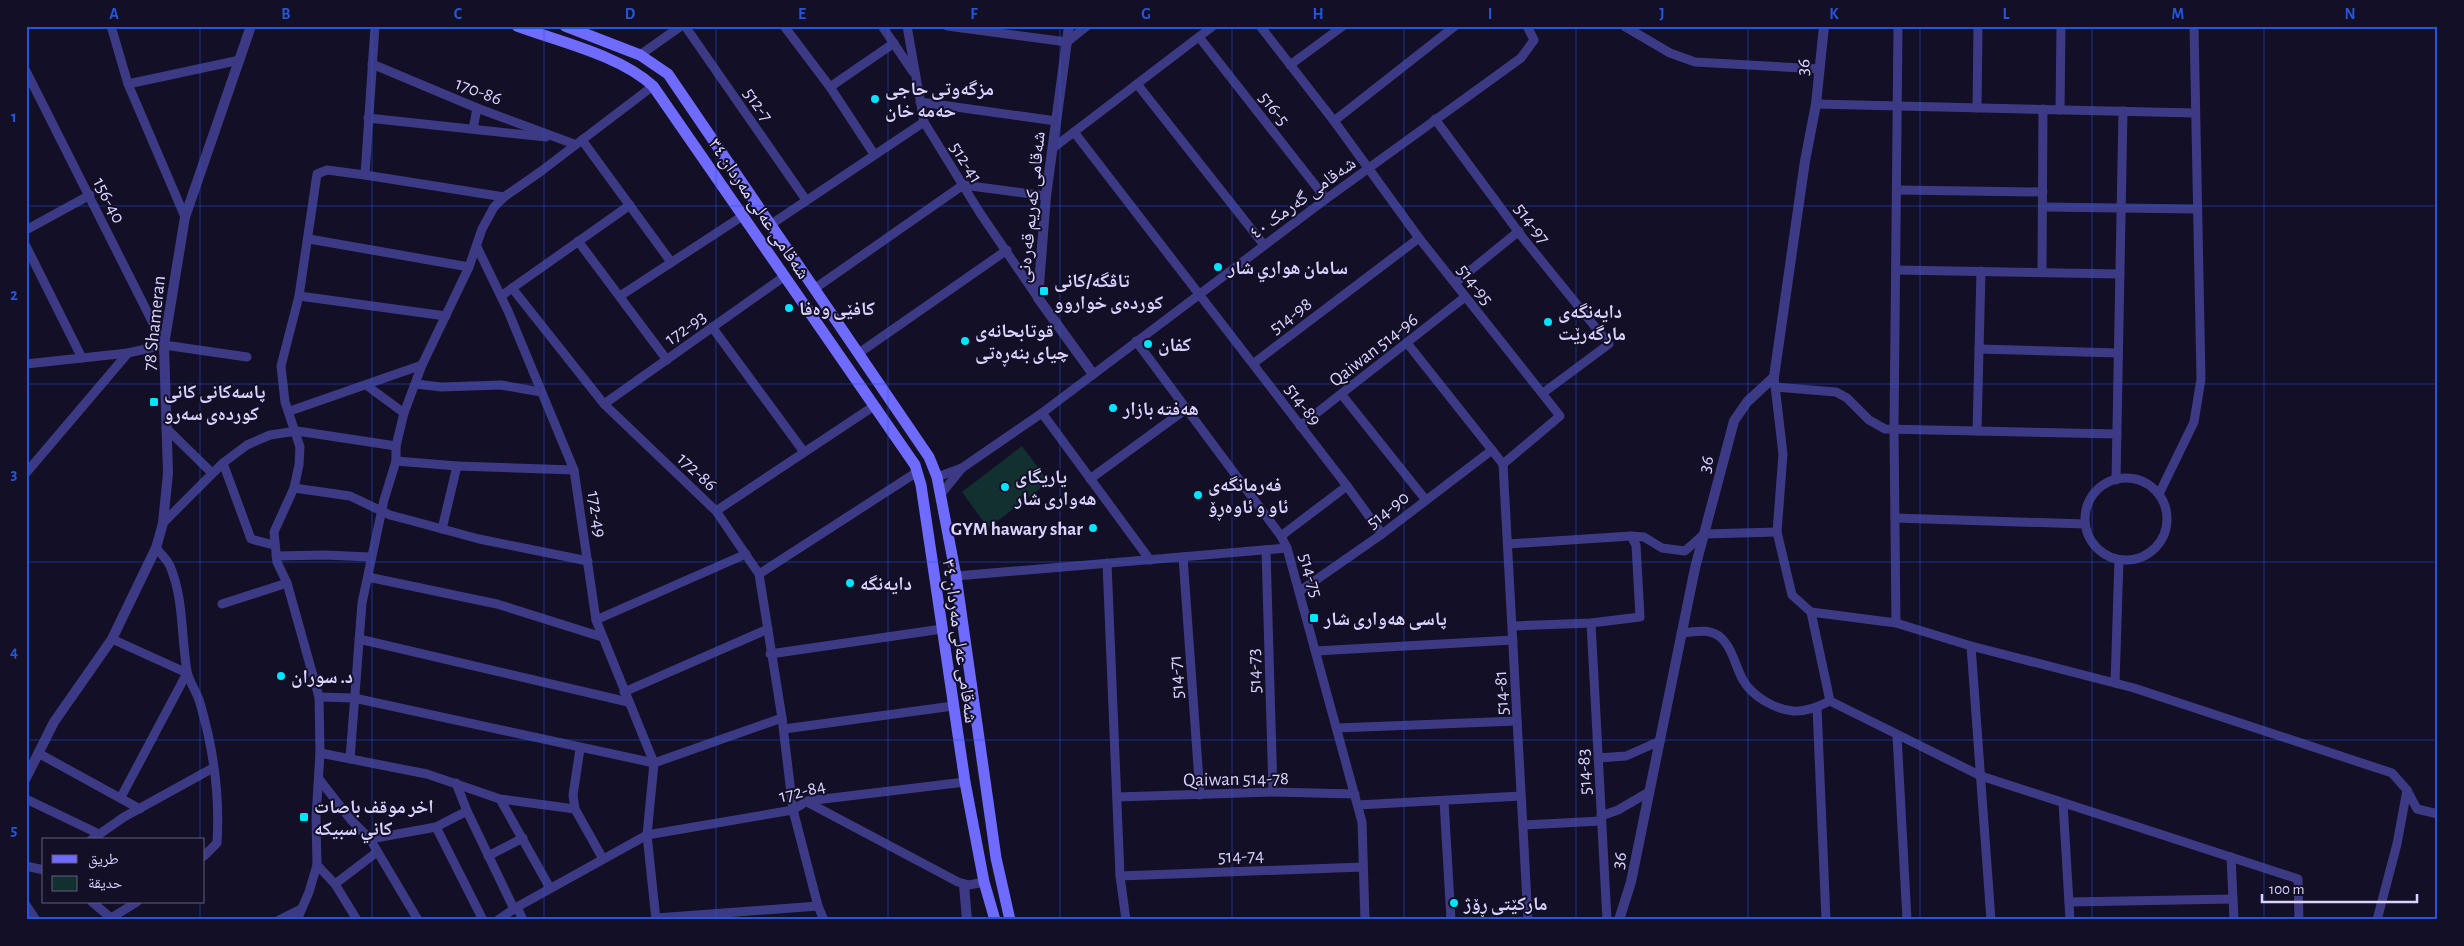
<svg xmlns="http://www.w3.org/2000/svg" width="2464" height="946" font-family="'Alegreya Sans','Noto Naskh Arabic',sans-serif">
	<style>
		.green { fill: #12302f }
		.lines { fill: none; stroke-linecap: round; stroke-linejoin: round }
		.minor { stroke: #3d3a85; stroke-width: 9 }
		.tertiary { stroke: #3d3a85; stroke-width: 10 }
		.secondary { stroke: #6f6bff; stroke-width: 11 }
		.grid { fill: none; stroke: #2655da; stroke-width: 1; stroke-opacity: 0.55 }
		.poi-dot { fill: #00e5ff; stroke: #130f26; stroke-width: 2 }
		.labels { text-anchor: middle; stroke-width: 4; stroke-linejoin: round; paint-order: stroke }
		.street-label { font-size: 19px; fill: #d9d4ff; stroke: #130f26 }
		.poi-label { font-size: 19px; font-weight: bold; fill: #d9d4ff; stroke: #130f26; text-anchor: start }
		.neatline { fill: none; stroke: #2655da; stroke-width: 2 }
		.grid-label { font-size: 16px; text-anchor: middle; font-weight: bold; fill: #2655da }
	</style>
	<rect width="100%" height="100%" fill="#130f26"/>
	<!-- green -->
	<polygon class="green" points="1022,446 1049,482 988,528 962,492"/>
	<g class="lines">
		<!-- minor -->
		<g class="minor">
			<polyline points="111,26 128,84 185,217"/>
			<polyline points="685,26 806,200"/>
			<polyline points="784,26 830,87 874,154"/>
			<polyline points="882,26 913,72"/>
			<polyline points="907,26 924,122 980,213 1038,298"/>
			<polyline points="947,26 1067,42 1087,26"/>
			<polyline points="1260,26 1334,121 1419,238 1560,416 1503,464"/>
			<polyline points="1624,26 1670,53 1695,62 1819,69"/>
			<polyline points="1199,37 1326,199"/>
			<polyline points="640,55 681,26"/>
			<polyline points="372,64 477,108 574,144"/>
			<polyline points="1290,65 1343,26"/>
			<polyline points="26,71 164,345"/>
			<polyline points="128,84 240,60"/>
			<polyline points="1137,84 1264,245"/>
			<polyline points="830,87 894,43"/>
			<polyline points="920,102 1056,121"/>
			<polyline points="1816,104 2195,113"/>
			<polyline points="1977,108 1978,26"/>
			<polyline points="2060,110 2061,26"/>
			<polyline points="368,118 546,137"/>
			<polyline points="1435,119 1523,238 1609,344 1543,393"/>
			<polyline points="1334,121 1455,26"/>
			<polyline points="473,129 477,108"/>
			<polyline points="1074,132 1347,486 1382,534"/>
			<polyline points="582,140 671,262"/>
			<polyline points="1053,148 1213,26"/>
			<polyline points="365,175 375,26"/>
			<polyline points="1897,190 2043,192"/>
			<polyline points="2043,207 2197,209"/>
			<polyline points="770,225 924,122"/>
			<polyline points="26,230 90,195"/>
			<polyline points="309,239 469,267"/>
			<polyline points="578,241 667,360"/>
			<polyline points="26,246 82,358"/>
			<polyline points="477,247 508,311 574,470 596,620 654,763 647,835 656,920"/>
			<polyline points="1896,270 2120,274"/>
			<polyline points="2042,272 2043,109"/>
			<polyline points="1455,283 1519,231"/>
			<polyline points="512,288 604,404 716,511 759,574 782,718 793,810 818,906 824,920"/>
			<polyline points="814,289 963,185 1046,196"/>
			<polyline points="299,296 446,316"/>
			<polyline points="501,296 630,205"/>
			<polyline points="620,296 744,215"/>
			<polyline points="712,327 804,452"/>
			<polyline points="1136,341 1281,536 1287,548 1362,822 1365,920"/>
			<polyline points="1407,343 1503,464"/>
			<polyline points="1979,349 2118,353"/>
			<polyline points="859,353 1007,250"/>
			<polyline points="1254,363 1419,238"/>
			<polyline points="26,364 128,353 164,345 247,357"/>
			<polyline points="1774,377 1783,454 1777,532 1792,595 1811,612 1896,623 1971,646 2134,688 2392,773 2407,790 2417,809 2438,814"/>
			<polyline points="416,384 441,387 501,385 541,392"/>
			<polyline points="366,385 404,413"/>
			<polyline points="1775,387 1836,392 1847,398 1869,420 1885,429 2117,434"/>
			<polyline points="1342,395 1425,499"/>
			<polyline points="604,404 785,276"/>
			<polyline points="290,411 422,365"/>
			<polyline points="1042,413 1150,560"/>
			<polyline points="1300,426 1465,297"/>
			<polyline points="166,428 212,473"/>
			<polyline points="1977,431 1981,271"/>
			<polyline points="396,461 457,466"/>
			<polyline points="223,463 251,539 274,545"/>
			<polyline points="1503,464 1528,920"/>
			<polyline points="26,473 128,353"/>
			<polyline points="937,477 962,468"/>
			<circle cx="2126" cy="519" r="41"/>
			<polyline points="1090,479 1186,409"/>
			<polyline points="2116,480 2123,111"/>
			<polyline points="294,488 350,496 390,515 409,520 479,539 588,561"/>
			<polyline points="941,494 962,468 1042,413 1326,199 1521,58 1534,40 1527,26"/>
			<polyline points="2159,494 2194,422 2201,379 2194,26"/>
			<polyline points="716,511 874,406"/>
			<polyline points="1895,518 2085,524"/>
			<polyline points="163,523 223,463 247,445 270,435 297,431 396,446"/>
			<polyline points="442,529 457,466 574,470"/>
			<polyline points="1281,536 1347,486"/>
			<polyline points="1508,544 1631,536 1644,537 1662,548 1685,551 1704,534 1777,532"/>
			<path d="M156 548C160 553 167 559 170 566 184 599 181 637 187 671 189 682 197 692 200 703 213 747 220 796 217 843L204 856"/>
			<polyline points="1266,550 1273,792"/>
			<polyline points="276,556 325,555 370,557"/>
			<polyline points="1183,557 1200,795"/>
			<polyline points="1107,563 1120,876 1126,920"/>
			<polyline points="759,574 917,472"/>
			<polyline points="956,576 1287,548"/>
			<polyline points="368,577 497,604 602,637"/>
			<polyline points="1300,591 1382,534 1492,450"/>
			<polyline points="222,604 287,583"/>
			<polyline points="1811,612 1830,701 1981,776 2298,879 2299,920"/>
			<polyline points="596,620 746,554"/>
			<polyline points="1591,623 1607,920"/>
			<polyline points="1896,623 1894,429 1898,26"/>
			<polyline points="1513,626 1591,623 1640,617 1636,545 1631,536"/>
			<path d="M1681 633C1694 632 1708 628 1719 636 1732 646 1735 666 1743 680 1752 696 1774 709 1793 711 1805 712 1820 706 1830 701"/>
			<polyline points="112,639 187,673 121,797"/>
			<polyline points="359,639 628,702"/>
			<polyline points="1971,646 1991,920"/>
			<polyline points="1316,651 1513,640"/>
			<polyline points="770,654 942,629"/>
			<polyline points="2115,683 2119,560"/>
			<polyline points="624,692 768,629"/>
			<polyline points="319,697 354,698 654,763 782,718"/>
			<polyline points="1817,707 1826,920"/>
			<polyline points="1337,728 1517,721"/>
			<polyline points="784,729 953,706"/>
			<polyline points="1897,735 1907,920"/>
			<polyline points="580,749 573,795 575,809 603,859"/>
			<polyline points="38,753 140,809"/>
			<polyline points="320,753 427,774 500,799 575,809"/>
			<polyline points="1598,758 1626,756 1660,741"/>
			<polyline points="350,759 362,603 384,500 396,461 396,446 404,413 422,365 469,267 482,229 494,207 504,197 540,172 653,86"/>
			<polyline points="319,779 351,820 370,839 418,920"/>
			<polyline points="456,783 467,811 514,909"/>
			<polyline points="1117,797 1273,792 1355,794"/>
			<polyline points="26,799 99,834"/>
			<polyline points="500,799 550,888"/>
			<polyline points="1444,801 1451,920"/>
			<polyline points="807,802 958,882 969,885 984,882"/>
			<polyline points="2063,803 2070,920"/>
			<polyline points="1358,805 1521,796"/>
			<polyline points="1601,816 1618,810 1649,792"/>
			<polyline points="1523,825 1601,821"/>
			<polyline points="436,827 483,920"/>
			<polyline points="370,839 436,827 467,811"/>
			<polyline points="91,840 124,817 213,768"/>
			<polyline points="488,856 523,838"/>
			<polyline points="2231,857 2234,920"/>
			<polyline points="317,865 335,884 357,920"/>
			<polyline points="26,866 44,870"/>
			<polyline points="1120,876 1363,867"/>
			<polyline points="335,884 377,852"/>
			<polyline points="92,902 111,918 137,902"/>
			<polyline points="2069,902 2233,899"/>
			<polyline points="26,905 36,920"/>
			<polyline points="517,907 523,920"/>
			<polyline points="656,918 818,906"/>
			<polyline points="279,920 301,909"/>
			<polyline points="297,920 309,892 317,865 316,817 320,753 319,697 287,583 277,562 274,532 294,488 299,465 300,447 285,402 281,366 299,296 317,174 327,170 365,175 504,197"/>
			<polyline points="498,920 517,907 647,835 793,810 807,801 965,782"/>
			<polyline points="2377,920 2397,844 2407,790"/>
		</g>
		<!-- tertiary -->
		<g class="tertiary">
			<polyline points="1069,26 1046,196 1038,298 1093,374"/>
			<polyline points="26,778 54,722 112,639 156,548 163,523 168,473 164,345 185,217 251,26"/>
			<polyline points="964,885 967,920"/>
			<polyline points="1619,920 1631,882 1695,568 1734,421 1747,402 1774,377 1805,161 1816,104 1824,26"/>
		</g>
		<!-- secondary -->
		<g class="secondary">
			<path d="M517 26C560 42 619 55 653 86L915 465 921 485 965 782 984 882 995 920"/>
			<polyline points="565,26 640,55 668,74 929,457 937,477 956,576 996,858 1010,920"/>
		</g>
	</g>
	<!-- grid -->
	<path class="grid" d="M200 26V840M372 26V920M544 26V920M716 26V920M888 26V920M1060 26V920M1232 26V920M1404 26V920M1576 26V920M1748 26V920M1920 26V920M2092 26V920M2264 26V920M26 206H2438M26 384H2438M26 562H2438M26 740H2438M200 902V920"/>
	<!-- markers -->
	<g class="poi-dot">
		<circle cx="875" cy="99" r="5"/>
		<circle cx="1218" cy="267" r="5"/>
		<rect x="1039" y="286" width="10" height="10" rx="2.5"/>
		<circle cx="789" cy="308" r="5"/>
		<circle cx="1548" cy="322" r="5"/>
		<circle cx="965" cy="341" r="5"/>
		<circle cx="1148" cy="344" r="5"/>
		<rect x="149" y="397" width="10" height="10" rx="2.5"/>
		<circle cx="1113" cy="408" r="5"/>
		<circle cx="1005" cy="487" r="5"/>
		<circle cx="1198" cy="495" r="5"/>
		<circle cx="1093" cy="528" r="5"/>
		<circle cx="850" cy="583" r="5"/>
		<rect x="1309" y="613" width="10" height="10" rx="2.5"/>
		<circle cx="281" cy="676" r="5"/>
		<rect x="299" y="812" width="10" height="10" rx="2.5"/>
		<circle cx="1454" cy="903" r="5"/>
	</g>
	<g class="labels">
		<!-- street labels -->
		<g class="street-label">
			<text transform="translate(1802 67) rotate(-85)" y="7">36</text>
			<text transform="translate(479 90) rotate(21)" y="7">170-86</text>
			<text transform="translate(759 104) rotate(55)" y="7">512-7</text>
			<text transform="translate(1275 108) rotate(52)" y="7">516-5</text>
			<text transform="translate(967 162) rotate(58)" y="7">512-41</text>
			<text transform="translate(1302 197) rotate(-36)" y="7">شەقامی گەرمک ٤٠</text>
			<text transform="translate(110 200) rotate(63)" y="7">156-40</text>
			<text transform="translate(1030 207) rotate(-84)" y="7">شەقامی کەریم قەرەنی</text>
			<text transform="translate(760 208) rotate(56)" y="7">شەقامی عەلی مەردان ٣٤</text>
			<text transform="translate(1533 223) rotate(53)" y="7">514-97</text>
			<text transform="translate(1476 284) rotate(52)" y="7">514-95</text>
			<text transform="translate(1290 315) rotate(-37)" y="7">514-98</text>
			<text transform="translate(153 323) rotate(-84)" y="7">78 Shameran</text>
			<text transform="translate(685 327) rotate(-35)" y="7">172-93</text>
			<text transform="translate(1373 349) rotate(-38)" y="7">Qaiwan 514-96</text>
			<text transform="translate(1304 404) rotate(53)" y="7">514-89</text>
			<text transform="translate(1705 464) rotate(-75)" y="7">36</text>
			<text transform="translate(698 471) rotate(43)" y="7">172-86</text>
			<text transform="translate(1387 509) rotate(-38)" y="7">514-90</text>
			<text transform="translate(598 514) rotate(81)" y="7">172-49</text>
			<text transform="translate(1312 575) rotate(74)" y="7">514-75</text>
			<text transform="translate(961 641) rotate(82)" y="7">شەقامی عەلی مەردان ٣٤</text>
			<text transform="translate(1253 671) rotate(-92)" y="7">514-73</text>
			<text transform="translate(1175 677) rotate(-94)" y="7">514-71</text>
			<text transform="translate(1500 693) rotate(-93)" y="7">514-81</text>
			<text transform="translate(1583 772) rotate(-93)" y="7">514-83</text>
			<text transform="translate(1236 778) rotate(-1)" y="7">Qaiwan 514-78</text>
			<text transform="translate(802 790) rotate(-14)" y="7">172-84</text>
			<text transform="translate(1241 855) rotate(-2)" y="7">514-74</text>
			<text transform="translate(1618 860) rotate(-78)" y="7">36</text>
		</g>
		<!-- poi labels -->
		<g class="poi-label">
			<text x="885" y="95">مزگەوتی حاجی<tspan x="885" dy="22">حەمە خان</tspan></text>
			<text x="1228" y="274">سامان هواري شار</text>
			<text x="1054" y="287">تاڤگە/کانی<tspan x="1054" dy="22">کوردەی خواروو</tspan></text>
			<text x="799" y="315">کافێی وەفا</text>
			<text x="1558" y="318">دایەنگەی<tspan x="1558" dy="22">مارگەرێت</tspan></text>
			<text x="975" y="337">قوتابحانەی<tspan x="975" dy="22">چیای بنەڕەتی</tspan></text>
			<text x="1158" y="351">كفان</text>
			<text x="164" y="398">پاسەکانی کانی<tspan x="164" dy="22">کوردەی سەرو</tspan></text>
			<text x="1123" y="415">هەفتە بازار</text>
			<text x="1015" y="483">یاریگای<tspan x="1015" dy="22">هەواری شار</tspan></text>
			<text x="1208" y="491">فەرمانگەی<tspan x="1208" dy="22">ئاو و ئاوەڕۆ</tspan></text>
			<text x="1083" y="535" text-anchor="end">GYM hawary shar</text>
			<text x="860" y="590">دایەنگە</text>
			<text x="1324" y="625">پاسی هەواری شار</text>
			<text x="291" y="683">د. سوران</text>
			<text x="314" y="813">اخر موقف باصات<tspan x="314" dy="22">كاني سبيكه</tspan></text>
			<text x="1464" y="910">مارکێتی ڕۆژ</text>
		</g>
	</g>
	<!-- border -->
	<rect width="2464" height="946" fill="none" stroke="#130f26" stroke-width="55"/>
	<!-- legend -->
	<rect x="42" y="838" width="162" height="65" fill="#130f26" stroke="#625e7d"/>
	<rect x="52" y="855" width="25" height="8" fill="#6f6bff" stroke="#625e7d"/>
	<text x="88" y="864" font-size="15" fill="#d9d4ff">طريق</text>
	<rect x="52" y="876" width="25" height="15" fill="#12302f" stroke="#625e7d"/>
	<text x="88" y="888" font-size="15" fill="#d9d4ff">حديقة</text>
	<!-- scale -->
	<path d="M2262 894v8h155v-8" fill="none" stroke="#d9d4ff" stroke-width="2.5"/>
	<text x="2269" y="894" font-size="15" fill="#d9d4ff" stroke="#130f26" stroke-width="4" paint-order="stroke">100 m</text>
	<rect x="28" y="28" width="2408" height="890" class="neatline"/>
	<g class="grid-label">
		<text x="114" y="19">A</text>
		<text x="286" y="19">B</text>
		<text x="458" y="19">C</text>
		<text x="630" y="19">D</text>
		<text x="802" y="19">E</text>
		<text x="974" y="19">F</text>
		<text x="1146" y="19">G</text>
		<text x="1318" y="19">H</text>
		<text x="1490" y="19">I</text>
		<text x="1662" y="19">J</text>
		<text x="1834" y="19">K</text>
		<text x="2006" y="19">L</text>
		<text x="2178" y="19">M</text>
		<text x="2350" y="19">N</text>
		<text x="14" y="122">1</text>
		<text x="14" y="300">2</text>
		<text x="14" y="479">3</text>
		<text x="14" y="657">4</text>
		<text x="14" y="835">5</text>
	</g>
</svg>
